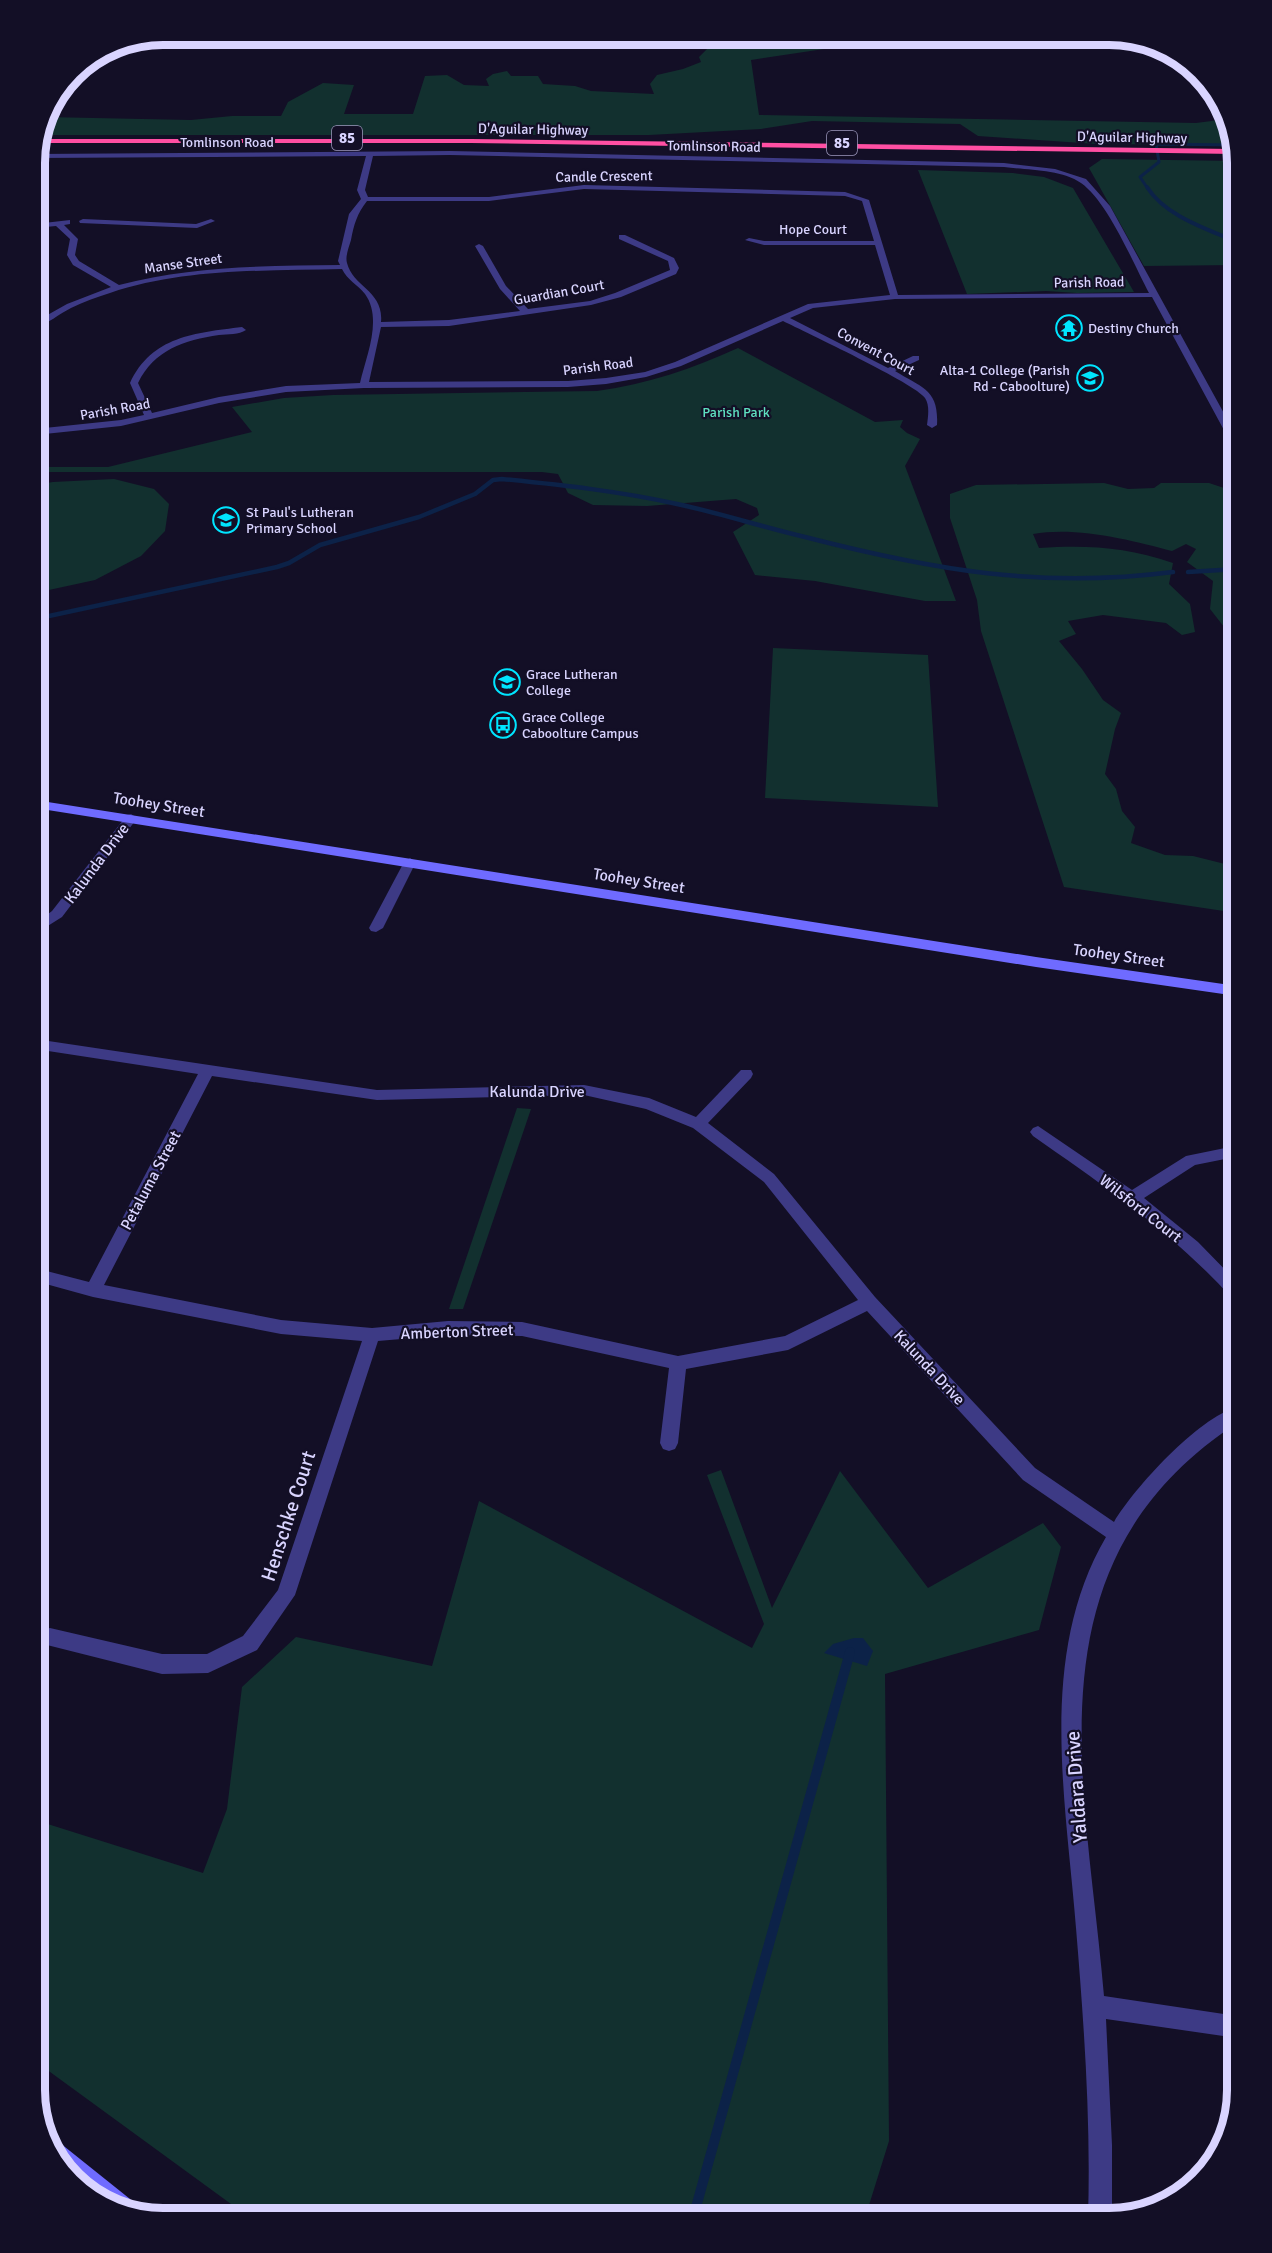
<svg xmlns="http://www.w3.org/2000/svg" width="1272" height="2253" font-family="Signika,sans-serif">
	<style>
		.green { fill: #12302f }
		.water { fill: #0c2248 }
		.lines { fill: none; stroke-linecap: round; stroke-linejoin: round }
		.stream-far3 { stroke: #0c2248; stroke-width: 3 }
		.stream-far2 { stroke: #0c2248; stroke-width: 4 }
		.stream-far1 { stroke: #0c2248; stroke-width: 4.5 }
		.stream { stroke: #0c2248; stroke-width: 10 }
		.street { fill: #3d3a85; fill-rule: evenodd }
		.secondary { fill: #6f6bff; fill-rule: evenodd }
		.highway { fill: #ff4fa3; fill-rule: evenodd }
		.labels { text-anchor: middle; stroke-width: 4.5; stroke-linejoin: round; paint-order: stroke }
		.far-street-label { font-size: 14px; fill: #d9d4ff; stroke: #130f26 }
		.far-poi-label { font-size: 14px; fill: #d9d4ff; stroke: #130f26; text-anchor: start }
		.far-park-label { font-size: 14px; fill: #5fe0c0; stroke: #130f26 }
		.shield { fill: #130f26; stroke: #9e99be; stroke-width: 1.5 }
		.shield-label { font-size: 15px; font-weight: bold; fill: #d9d4ff }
		.street-label { font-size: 16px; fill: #d9d4ff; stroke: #130f26 }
		.near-street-label { font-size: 20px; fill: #d9d4ff; stroke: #130f26 }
		.rim { fill: none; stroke: #d9d4ff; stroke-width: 8 }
	</style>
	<rect width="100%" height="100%" fill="#130f26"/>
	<!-- green -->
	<g class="green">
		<polygon points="723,35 903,35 899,39 854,38 824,49 751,60 759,115 1196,123 1227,119 1233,145 1097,144 978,136 960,124 812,121 761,129 649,135 40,135 45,117 191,120 232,116 281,116 288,102 323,83 354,85 344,114 413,114 425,76 447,75 464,85 489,86 486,79 493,74 507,71 511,76 538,76 543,84 575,86 591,91 654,94 650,84 657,75 683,69 701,62 699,57 708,48 764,44 763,38 732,39"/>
		<polygon points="1102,159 1237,161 1237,265 1144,266 1089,168"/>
		<polygon points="918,170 1013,173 1044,177 1073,188 1134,292 1077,293 1046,291 967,294"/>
		<path d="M738 348 875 422 903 420 900 427 907 433 920 439 905 466 956 601H925L815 581 755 575 733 532 759 515 757 508 736 499 647 506 593 505 568 493 558 474 542 472H35V467H108L252 432 232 407 284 398 333 395 597 391C648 384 692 369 738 348Z"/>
		<polygon points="114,479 154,489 169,504 165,531 141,556 95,580 35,593 35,485 53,482"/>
		<path d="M1104 483 1128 489 1154 488 1161 483H1209L1227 489 1237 486V633L1228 632 1210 609 1213 581 1187 562 1196 549 1186 544 1172 551C1132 540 1075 526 1033 534L1039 548C1089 545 1125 547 1173 563L1169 584 1190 604 1195 632 1182 635 1166 623 1103 615 1068 621 1076 634 1059 641 1082 669 1103 700 1121 713 1115 729 1105 774 1116 789 1122 811 1135 827 1131 843 1165 855 1193 856 1237 867V913L1064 887 981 631 977 600 950 518V494L976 485Z"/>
		<polygon points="773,648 928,655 938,807 765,798"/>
		<polygon points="517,1108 531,1109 463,1309 449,1309"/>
		<polygon points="721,1470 772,1608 840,1471 928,1588 1043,1523 1061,1547 1039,1630 885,1674 889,2141 865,2218 257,2218 231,2204 35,2061 35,1820 203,1873 227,1809 242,1687 296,1637 432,1666 479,1501 752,1648 764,1624 707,1475"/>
	</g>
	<!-- water -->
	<polygon class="water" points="854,1638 863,1638 873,1651 867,1666 824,1653 833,1644"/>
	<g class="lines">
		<!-- stream-far3 -->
		<polyline class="stream-far3" points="1148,189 1140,177 1159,162 1156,144 1233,145"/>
		<!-- stream-far2 -->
		<path class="stream-far2" d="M1147 187C1165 216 1207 229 1237 242"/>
		<!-- stream-far1 -->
		<g class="stream-far1">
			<polyline points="1188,572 1237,569"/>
			<path d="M35 619 277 567 289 563 320 545 419 517 475 494 493 480 502 479C561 485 619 491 677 504 720 513 762 527 805 537 933 570 1041 589 1173 572"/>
		</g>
		<!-- stream -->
		<polyline class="stream" points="693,2218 850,1652"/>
		<!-- street -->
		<g class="street">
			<polygon points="753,41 755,44 108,48 113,45"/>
			<path d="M450 151 1004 163 1055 169 1086 179 1110 206 1237 437V448L1232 445 1152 297 895 299 813 308 790 318 888 368 913 356H919V360L895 371C922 388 939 389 937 425L932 428 927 425C928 416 930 406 925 398 916 384 805 332 783 321L681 366 646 377 606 384 568 387 364 388 286 392 219 403 121 426 35 435V429L121 420 144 415 130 383C152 336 195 333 242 327L246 330C239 335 228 334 219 335 184 340 154 350 138 383L152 413 219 397 286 386 360 383C366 356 383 319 365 294 358 285 347 280 342 269 265 271 183 268 110 293 97 297 83 302 71 308 59 314 48 324 35 327V322L67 304 111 287 73 265 67 255 70 239 56 226 35 228V224L70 220V224L64 225 78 239 75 255 79 261 119 285C191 266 265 266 340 265L338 261 349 214 361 199 357 190 366 156 35 158V154ZM450 155 1004 167C1027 170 1061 169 1081 183 1108 202 1133 263 1149 293L898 295 869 200 845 192 584 185 489 197H368L365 190 373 156ZM584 189 845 196 862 201 874 241H764L749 238 745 240 764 245H875L890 295 808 304 675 362 645 372 606 378 568 381 369 382 381 327 449 326 591 305 621 297 676 274 679 268 674 258 625 235H619V239L668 261 670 270 615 293 590 301 528 309 506 286 483 246 479 244 475 246 500 289 520 311 449 320 381 322C384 291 353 287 347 263 345 256 349 247 351 240 354 224 357 214 367 201H489Z"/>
			<polygon points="83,219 196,224 211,219 215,221 197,228 80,223 79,221"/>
			<polygon points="131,814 137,818 135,821 62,917 35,934 35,924 52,911 127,815"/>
			<polygon points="410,858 416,862 383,928 376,932 371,931 369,928 404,862"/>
			<path d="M35 1039 377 1090 584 1085 649 1098 696 1117 741 1070H751L753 1074 751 1078 708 1123 774 1174 875 1297 1035 1468 1114 1522C1135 1487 1198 1418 1237 1407V1423C1024 1563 1086 1782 1104 1996L1237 2016V2038L1106 2019 1112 2145V2218H1088C1091 2121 1084 2025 1076 1928 1066 1800 1037 1655 1106 1537L1023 1480 867 1311 788 1350 686 1369 678 1443 675 1449 669 1451 663 1449 660 1443 669 1368 522 1336 448 1335 378 1341 295 1595 257 1650 208 1673 162 1674 43 1644 40 1637 43 1630 50 1628 162 1654H207L243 1636 278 1590 362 1341 281 1334 93 1297 35 1281V1268L89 1282 198 1074 35 1049ZM212 1076 377 1100 584 1095 646 1109 693 1128 764 1182 858 1300 785 1336 678 1356 522 1322 448 1321 372 1328 281 1320 104 1285Z"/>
			<path d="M1038 1126 1132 1190 1186 1156 1230 1147 1235 1149 1237 1153 1235 1157 1195 1165 1144 1198 1198 1242 1237 1282V1299L1231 1297C1173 1233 1103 1185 1033 1136L1030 1132 1033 1128Z"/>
		</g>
		<!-- secondary -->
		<g class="secondary">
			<polygon points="35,800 1036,957 1237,986 1237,996 1036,967 35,808"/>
			<polygon points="52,2139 60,2143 130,2199 134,2207 132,2211 92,2197 48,2146 46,2142"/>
		</g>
		<!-- highway -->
		<polygon class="highway" points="39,139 471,139 1234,149 1235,154 471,143 38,143"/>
	</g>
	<!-- icons -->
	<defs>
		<g id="temple-ring" transform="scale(1.35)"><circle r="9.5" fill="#130f26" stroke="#00e5ff" stroke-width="1.5"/><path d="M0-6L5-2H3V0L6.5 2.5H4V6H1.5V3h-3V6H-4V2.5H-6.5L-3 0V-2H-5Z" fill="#00e5ff"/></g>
		<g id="school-ring" transform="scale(1.35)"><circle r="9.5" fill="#130f26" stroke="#00e5ff" stroke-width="1.5"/><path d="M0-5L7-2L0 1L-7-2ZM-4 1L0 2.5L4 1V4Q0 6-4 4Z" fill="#00e5ff"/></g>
		<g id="bus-ring" transform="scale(1.35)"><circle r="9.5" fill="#130f26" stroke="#00e5ff" stroke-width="1.5"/><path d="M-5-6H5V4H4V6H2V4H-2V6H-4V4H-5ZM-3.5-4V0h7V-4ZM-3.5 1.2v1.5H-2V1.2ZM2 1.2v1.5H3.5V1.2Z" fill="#00e5ff"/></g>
	</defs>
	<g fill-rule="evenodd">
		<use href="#temple-ring" x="1069" y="328"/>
		<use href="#school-ring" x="1090" y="378"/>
		<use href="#school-ring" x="226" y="520"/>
		<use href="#school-ring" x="507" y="682"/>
		<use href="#bus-ring" x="503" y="725"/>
	</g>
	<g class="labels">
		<!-- far-street labels -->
		<g class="far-street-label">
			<text transform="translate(533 129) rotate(1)" y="5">D'Aguilar Highway</text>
			<text transform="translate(1132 137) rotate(1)" y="5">D'Aguilar Highway</text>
			<text x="227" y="147">Tomlinson Road</text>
			<text transform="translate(714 146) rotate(1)" y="5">Tomlinson Road</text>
			<text transform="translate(604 176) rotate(-1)" y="5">Candle Crescent</text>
			<text x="813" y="234">Hope Court</text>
			<text transform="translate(183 263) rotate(-8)" y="5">Manse Street</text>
			<text transform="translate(1089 282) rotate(-1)" y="5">Parish Road</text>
			<text transform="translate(559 292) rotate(-10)" y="5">Guardian Court</text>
			<text transform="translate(876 351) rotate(28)" y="5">Convent Court</text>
			<text transform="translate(598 366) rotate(-7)" y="5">Parish Road</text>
			<text transform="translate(115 409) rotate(-10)" y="5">Parish Road</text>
		</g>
		<!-- far-poi labels -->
		<g class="far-poi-label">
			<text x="1088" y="333">Destiny Church</text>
			<text x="1070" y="375" text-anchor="end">Alta-1 College (Parish<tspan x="1070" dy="16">Rd - Caboolture)</tspan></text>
			<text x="246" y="517">St Paul's Lutheran<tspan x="246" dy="16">Primary School</tspan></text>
			<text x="526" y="679">Grace Lutheran<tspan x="526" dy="16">College</tspan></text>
			<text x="522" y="722">Grace College<tspan x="522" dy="16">Caboolture Campus</tspan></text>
		</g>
		<!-- far-park labels -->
		<g class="far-park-label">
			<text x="736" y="417">Parish Park</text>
		</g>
		<!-- shield labels -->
		<g class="shield">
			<rect x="332" y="126" width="30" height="24" rx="4.5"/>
			<rect x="827" y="131" width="30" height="24" rx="4.5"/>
		</g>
		<g class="shield-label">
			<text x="347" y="143">85</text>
			<text x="842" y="148">85</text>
		</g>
		<!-- street labels -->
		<g class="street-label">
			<text transform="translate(159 804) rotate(9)" y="6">Toohey Street</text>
			<text transform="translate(96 863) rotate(-53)" y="6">Kalunda Drive</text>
			<text transform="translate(639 880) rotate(9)" y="6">Toohey Street</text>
			<text transform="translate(1119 955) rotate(8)" y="6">Toohey Street</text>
			<text x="537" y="1097">Kalunda Drive</text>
			<text transform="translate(150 1180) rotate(-62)" y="6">Petaluma Street</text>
			<text transform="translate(1141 1208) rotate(38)" y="6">Wilsford Court</text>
			<text transform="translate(457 1331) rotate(-2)" y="6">Amberton Street</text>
			<text transform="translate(930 1367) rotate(47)" y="6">Kalunda Drive</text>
		</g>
		<!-- near-street labels -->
		<g class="near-street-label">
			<text transform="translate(288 1516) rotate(-72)" y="7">Henschke Court</text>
			<text transform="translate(1076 1787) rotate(-94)" y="7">Yaldara Drive</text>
		</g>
	</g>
	<!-- crop -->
	<path d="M0 0H1272V2253H0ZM163 45H1109A118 118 0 0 1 1227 163V2090A118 118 0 0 1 1109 2208H163A118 118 0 0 1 45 2090V163A118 118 0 0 1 163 45Z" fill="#130f26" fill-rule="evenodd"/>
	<path class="rim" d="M163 45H1109A118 118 0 0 1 1227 163V2090A118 118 0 0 1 1109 2208H163A118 118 0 0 1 45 2090V163A118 118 0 0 1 163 45Z"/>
</svg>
